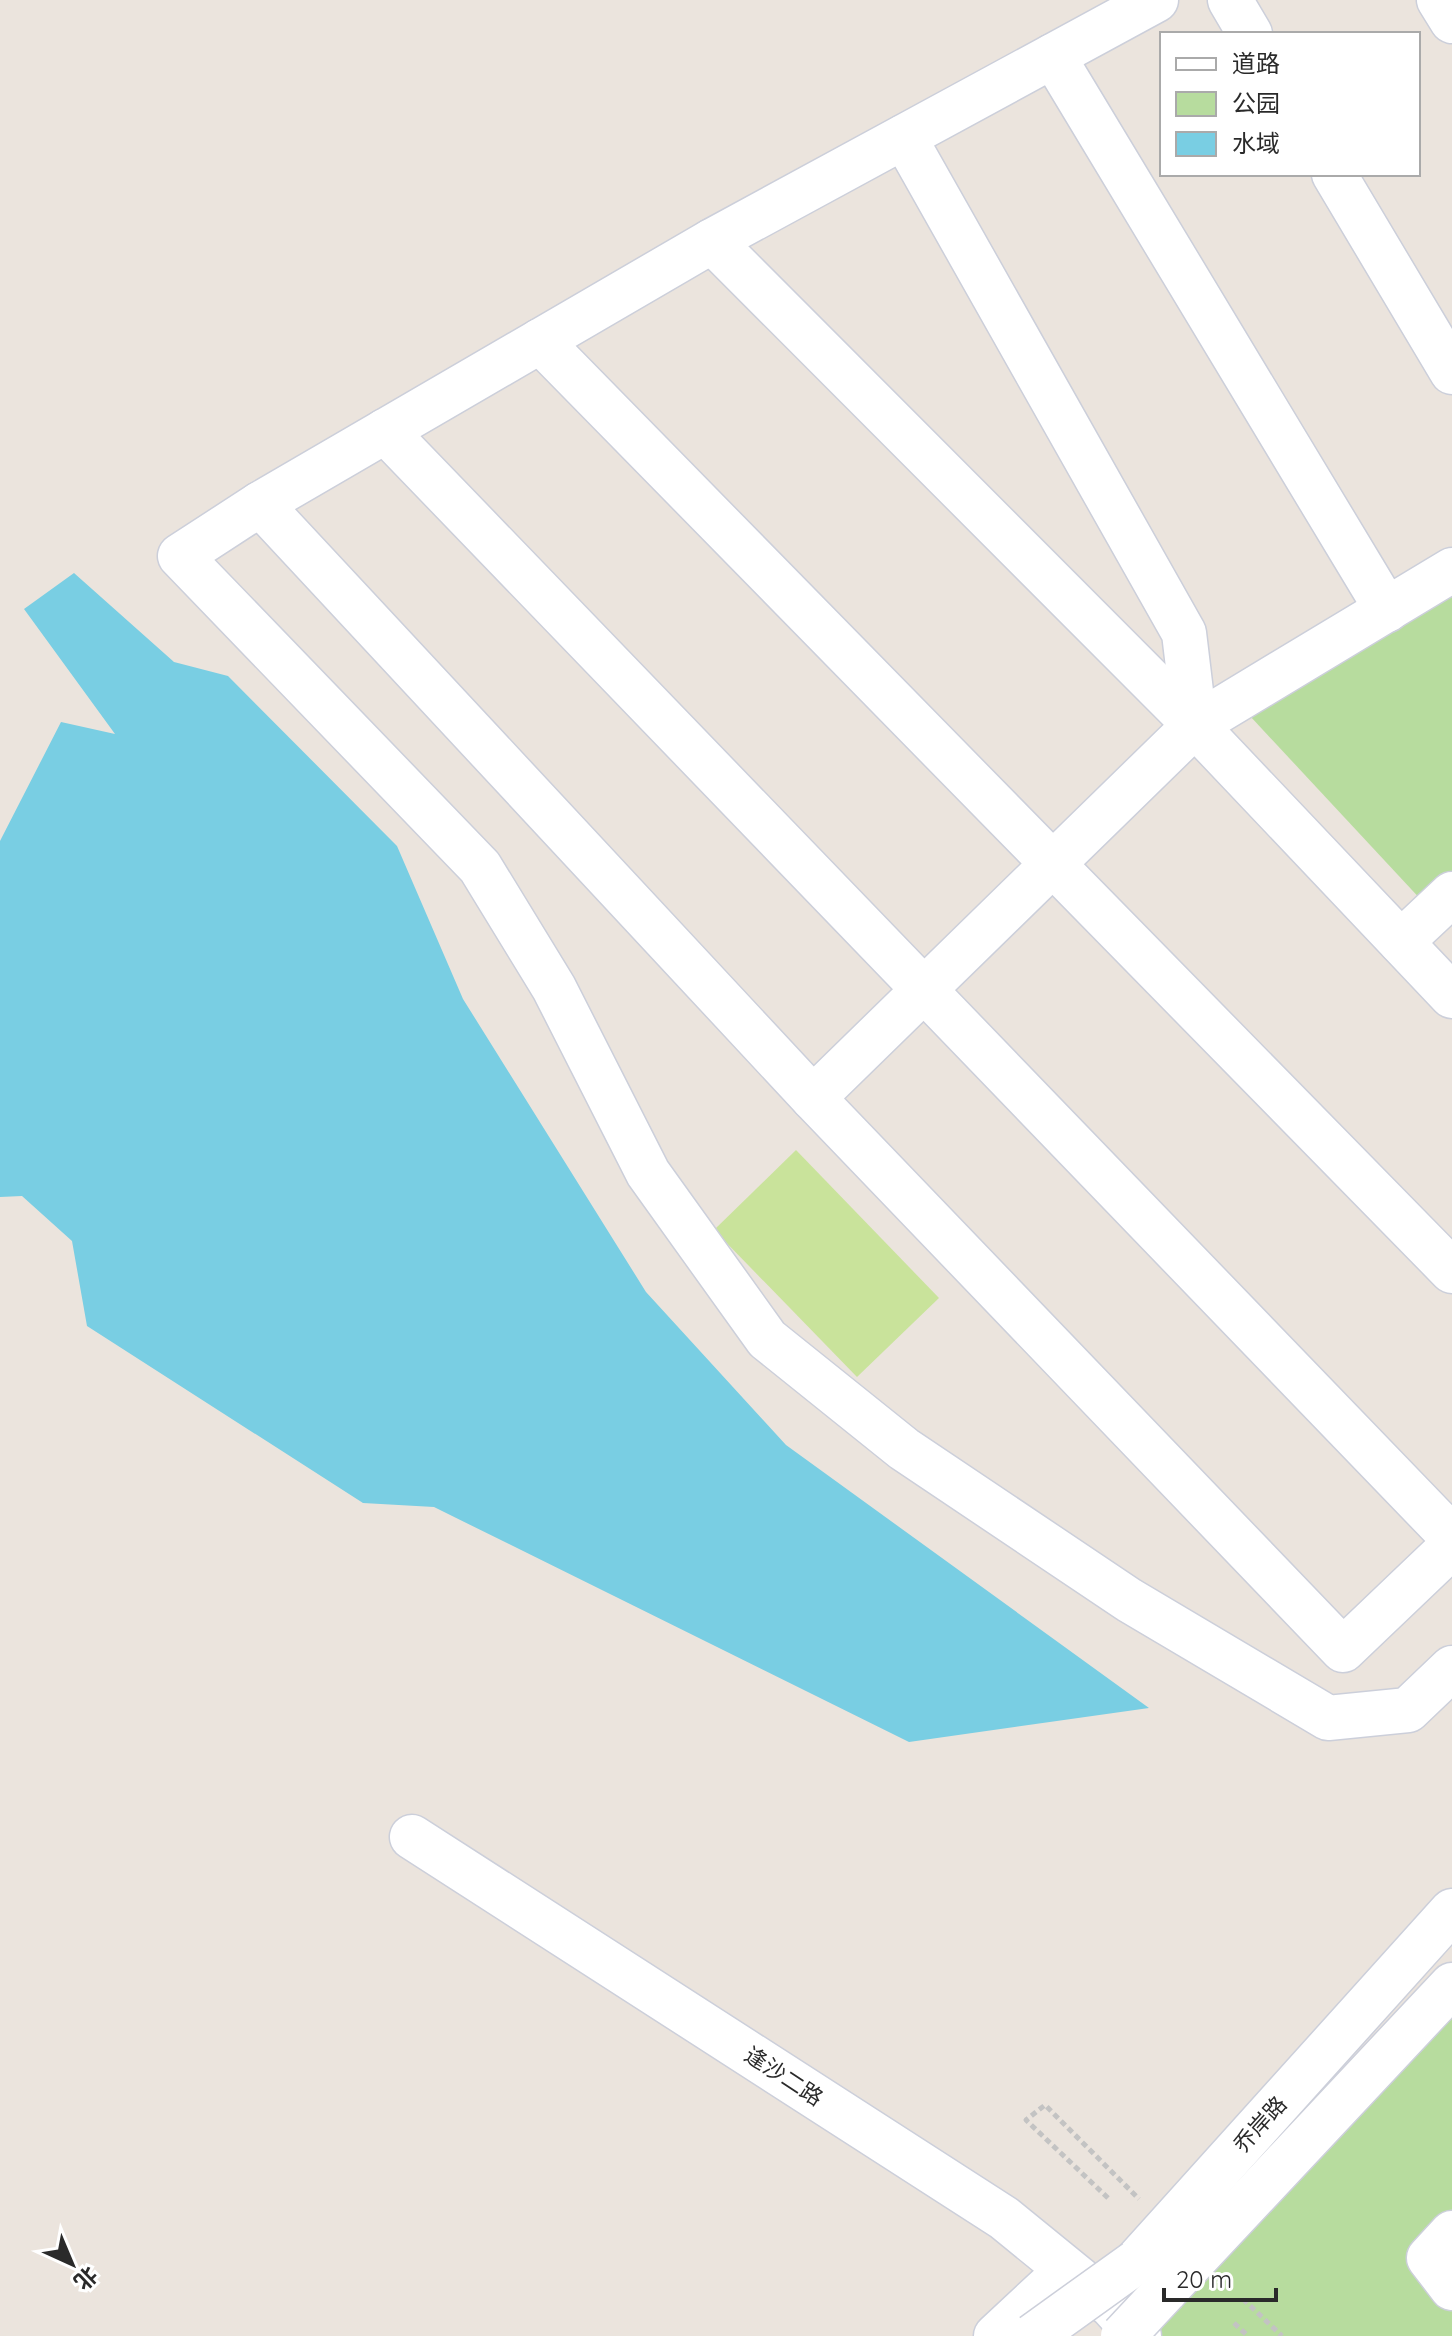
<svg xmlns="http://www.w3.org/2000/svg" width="1452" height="2336" font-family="Quicksand,'Noto Sans SC',sans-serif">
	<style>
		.green { fill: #b7dc9e }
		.pitch { fill: #c9e39b }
		.water { fill: #79cee3 }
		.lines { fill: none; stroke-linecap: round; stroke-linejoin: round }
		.minor-casing { stroke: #cccfda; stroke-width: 47 }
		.path { stroke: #c3c3c3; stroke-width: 5; stroke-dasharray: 6 4; stroke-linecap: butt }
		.minor { stroke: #fff; stroke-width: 44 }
		.minor-bridge-casing { stroke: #cccfda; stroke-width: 47; stroke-linecap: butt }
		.minor-bridge { stroke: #fff; stroke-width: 44 }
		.labels { text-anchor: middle; stroke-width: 8; stroke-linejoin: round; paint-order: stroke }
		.street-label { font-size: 22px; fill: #2a2a2a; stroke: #fff }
	</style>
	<rect width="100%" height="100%" fill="#ebe4dd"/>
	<!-- green -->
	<g class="green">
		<polygon points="1452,592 1452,876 1425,904 1250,716"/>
		<polygon points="1452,1993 1452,2336 1125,2336"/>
	</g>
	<!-- pitch -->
	<polygon class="pitch" points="796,1150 939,1298 857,1377 714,1230"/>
	<!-- water -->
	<polygon class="water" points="74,573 174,662 228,676 397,846 463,999 646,1292 786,1445 1149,1708 909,1742 434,1507 363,1503 87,1326 72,1241 22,1196 0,1197 0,841 61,722 115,734 24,609"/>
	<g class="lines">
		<!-- minor casing -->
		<g class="minor-casing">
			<g id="minor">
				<polyline points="1156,0 712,241 1195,725 1452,996"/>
				<polyline points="1230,0 1250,34"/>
				<polyline points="1439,0 1452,21"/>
				<polyline points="1053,56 1387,610"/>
				<polyline points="904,137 1184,633 1195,725"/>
				<polyline points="1334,174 1452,372"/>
				<polyline points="712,241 260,504 813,1098"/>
				<polyline points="540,341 1452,1271"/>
				<polyline points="385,431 1452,1537"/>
				<polyline points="260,504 180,556 480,867 554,988 648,1173 767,1339 904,1449 1129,1600 1328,1718 1408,1710 1452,1668"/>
				<polyline points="1452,570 1195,725 813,1098 1343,1650 1452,1546"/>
				<polyline points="1401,942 1452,894"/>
				<polyline points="412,1837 1004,2218 1112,2306 1139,2336"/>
				<polyline points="1452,2233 1429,2258 1452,2288"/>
				<polyline points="1136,2262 1452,1911"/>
				<polyline points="1165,2291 1452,1985"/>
				<polyline points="996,2336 1067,2270"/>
			</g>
		</g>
		<!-- path -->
		<g class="path">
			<polyline points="1108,2198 1026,2120 1045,2105 1139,2199"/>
			<polyline points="1243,2299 1282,2336"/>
			<polyline points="1234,2323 1248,2336"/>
		</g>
		<!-- minor -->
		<use href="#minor" class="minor"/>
		<!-- minor-bridge casing -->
		<g class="minor-bridge-casing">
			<g id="minor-bridge">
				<polyline points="1033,2336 1136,2262"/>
				<polyline points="1123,2336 1165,2291"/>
			</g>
		</g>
		<!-- minor-bridge -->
		<use href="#minor-bridge" class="minor-bridge"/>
	</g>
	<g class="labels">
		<!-- street labels -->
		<g class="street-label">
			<text transform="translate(784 2076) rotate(33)" y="8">逢沙二路</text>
			<text transform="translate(1260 2124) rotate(-48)" y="8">乔岸路</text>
		</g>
	</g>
	<!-- legend -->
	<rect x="1160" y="32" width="260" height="144" fill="#ffffff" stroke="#aaaaaa" stroke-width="2"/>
	<rect x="1176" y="58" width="40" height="12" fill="#ffffff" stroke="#aaaaaa" stroke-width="2"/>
	<text x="1232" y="72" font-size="24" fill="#2a2a2a">道路</text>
	<rect x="1176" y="92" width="40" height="24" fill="#b7dc9e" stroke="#aaaaaa" stroke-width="2"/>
	<text x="1232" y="112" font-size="24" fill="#2a2a2a">公园</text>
	<rect x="1176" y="132" width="40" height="24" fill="#79cee3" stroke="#aaaaaa" stroke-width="2"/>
	<text x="1232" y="152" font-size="24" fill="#2a2a2a">水域</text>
	<!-- north arrow -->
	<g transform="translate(72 2264) rotate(136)" stroke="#ffffff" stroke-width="6" paint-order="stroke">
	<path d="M0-6L14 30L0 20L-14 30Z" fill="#2a2a2a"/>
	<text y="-12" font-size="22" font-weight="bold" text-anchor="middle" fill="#2a2a2a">北</text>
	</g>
	<!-- scale -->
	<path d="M1164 2288v12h112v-12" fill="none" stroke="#2a2a2a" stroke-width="4"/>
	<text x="1176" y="2288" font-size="24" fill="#2a2a2a" stroke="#ffffff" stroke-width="6" paint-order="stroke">20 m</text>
</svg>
